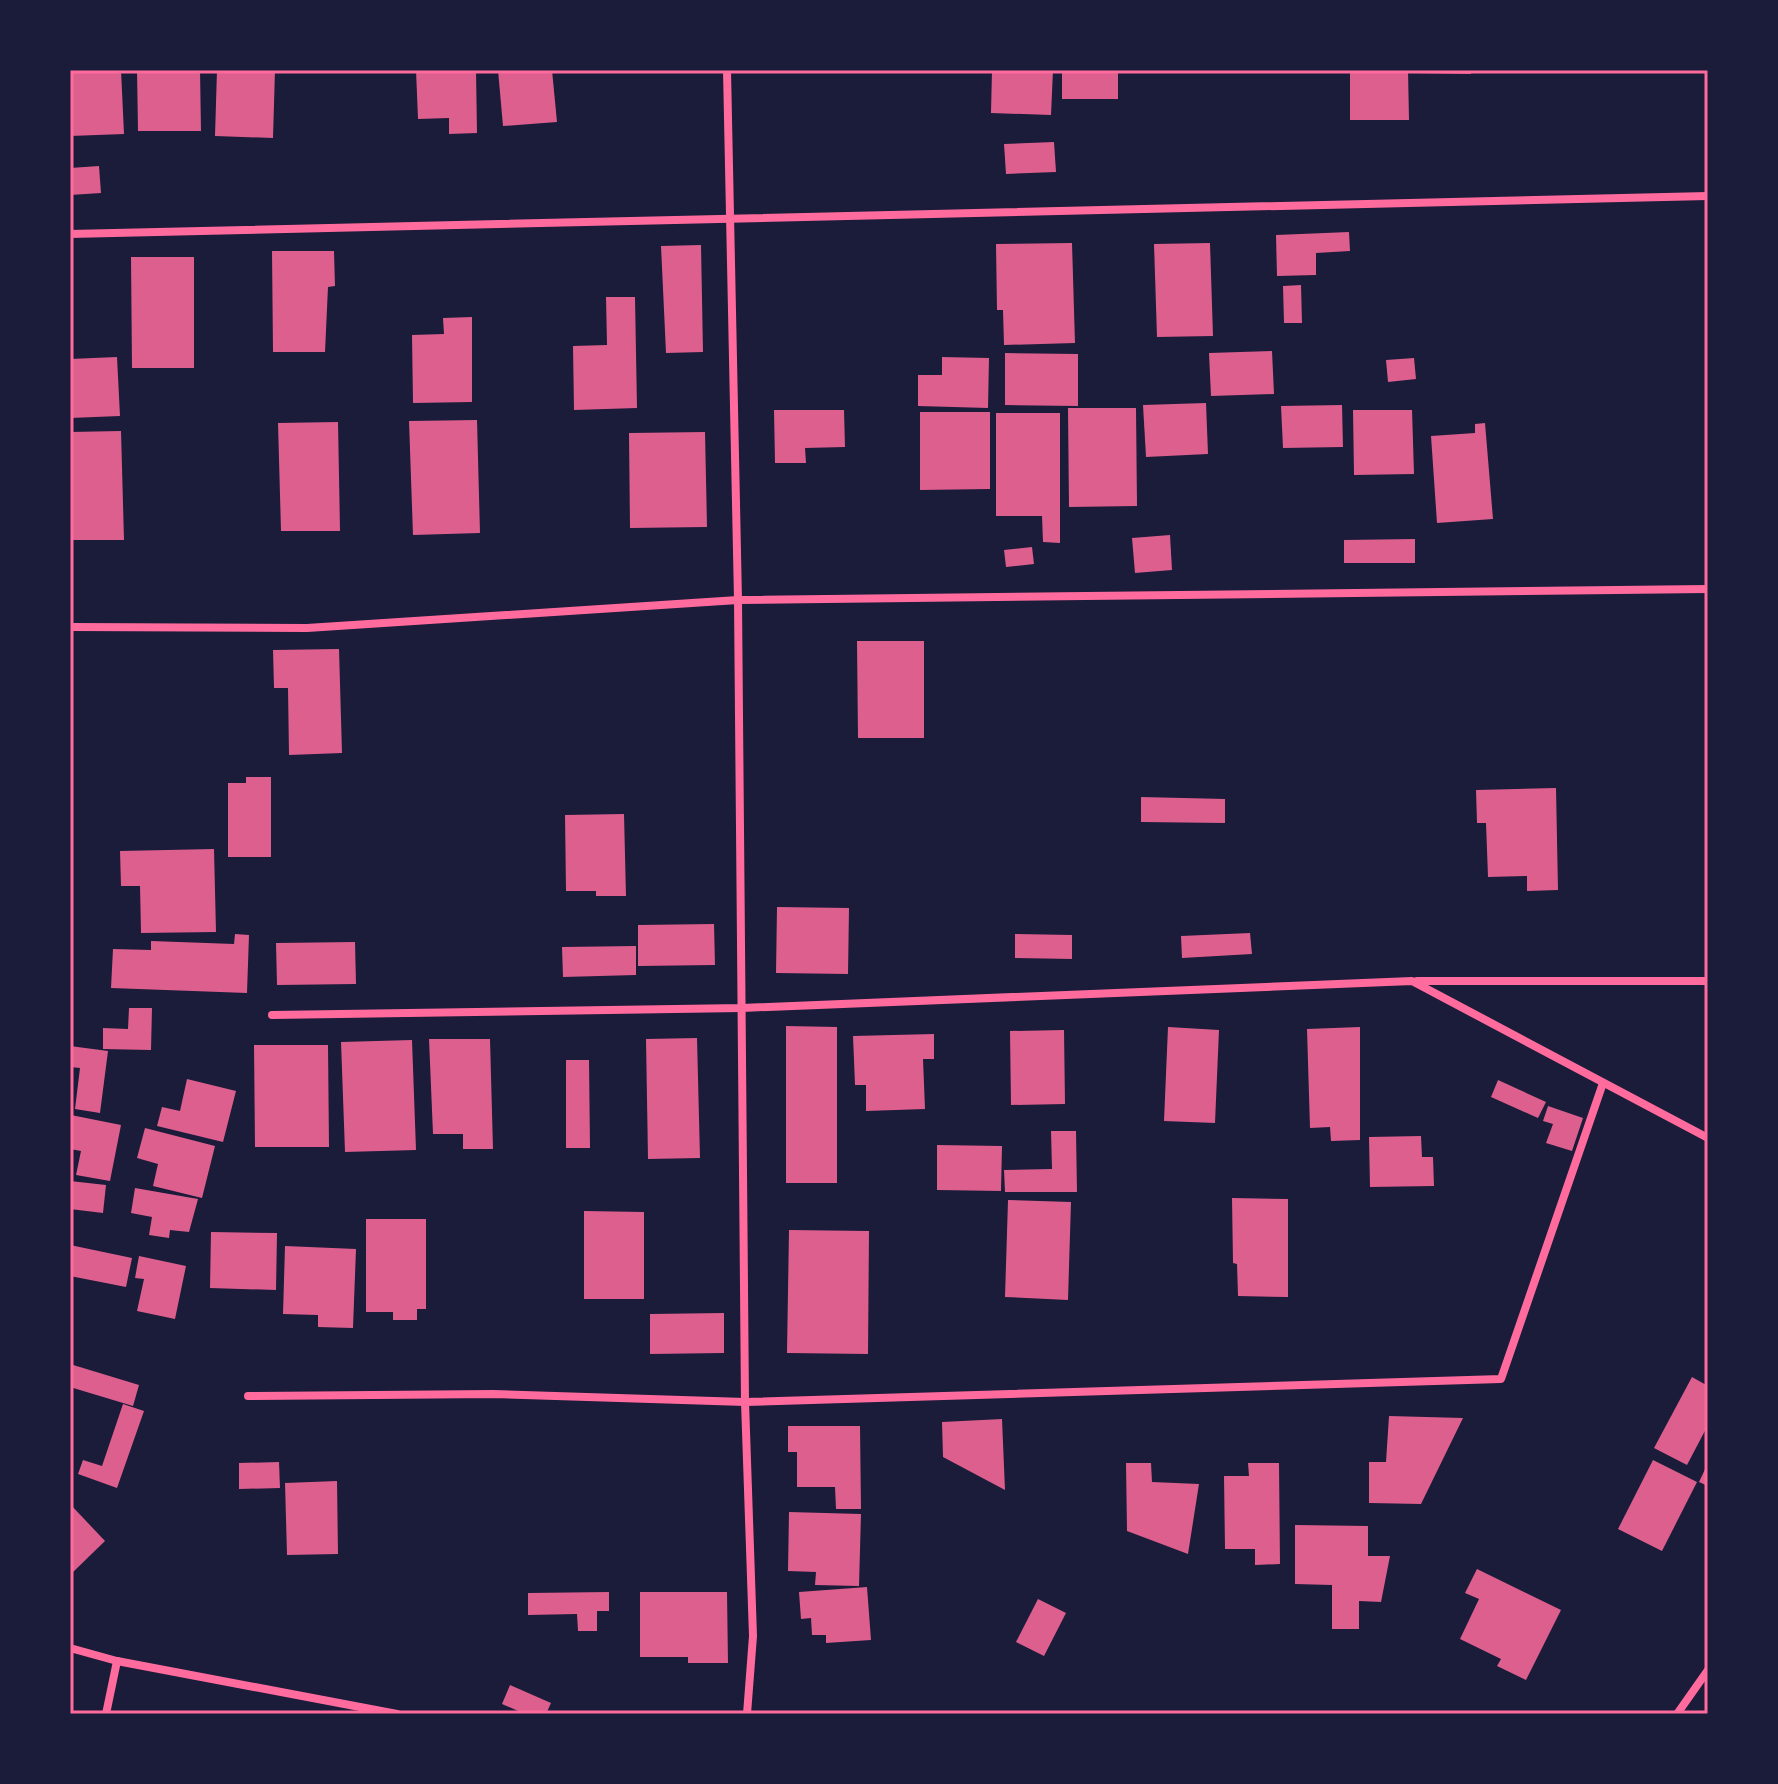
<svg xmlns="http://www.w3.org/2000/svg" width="1778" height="1784" font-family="Arial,sans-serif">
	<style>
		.building { fill: #dd5f8e }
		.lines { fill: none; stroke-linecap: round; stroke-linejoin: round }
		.minor { stroke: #ff6b9d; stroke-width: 8 }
		.neatline { fill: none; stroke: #ff6b9d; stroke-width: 3 }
	</style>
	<rect width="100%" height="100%" fill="#1b1b3a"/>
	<!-- building -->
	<g class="building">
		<polygon points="70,70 121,70 124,134 70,136"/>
		<polygon points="137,70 200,70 201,131 138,131"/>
		<polygon points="217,70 275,70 273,138 215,136"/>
		<polygon points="416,70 476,70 477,133 449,134 449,118 418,119"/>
		<polygon points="498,70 552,70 557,122 503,126"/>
		<polygon points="992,70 1053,70 1051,115 991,113"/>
		<rect x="1062" y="70" width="56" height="29"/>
		<polygon points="1350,70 1408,70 1409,120 1350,120"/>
		<polygon points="1412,70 1471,70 1471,74 1412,73"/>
		<polygon points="1054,142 1056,172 1006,174 1004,144"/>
		<polygon points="99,166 101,193 70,195 70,168"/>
		<polygon points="1349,232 1350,251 1316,253 1316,275 1277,276 1276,235"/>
		<polygon points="1072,243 1075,343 1004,345 1003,310 997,310 996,244"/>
		<polygon points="1210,243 1213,336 1157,337 1154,244"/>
		<polygon points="701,245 703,352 666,353 661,246"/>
		<polygon points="272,251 334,251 335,286 328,287 325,352 273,352"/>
		<polygon points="131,257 194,257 194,368 132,368"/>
		<polygon points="1301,285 1302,323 1284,323 1283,286"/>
		<polygon points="606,297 635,297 637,408 574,410 573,346 607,345"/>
		<polygon points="472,317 472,402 413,403 412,335 444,334 443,318"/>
		<polygon points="1272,351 1274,394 1211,396 1209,353"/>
		<polygon points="1005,353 1078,354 1078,406 1005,405"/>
		<polygon points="117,357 120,416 70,418 70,359"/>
		<polygon points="942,357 989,358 988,408 918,406 918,375 942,375"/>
		<polygon points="1414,358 1416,379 1388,382 1386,360"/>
		<polygon points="1206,403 1208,454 1146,457 1143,405"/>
		<polygon points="1342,405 1343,447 1283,448 1281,406"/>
		<polygon points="1068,408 1136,408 1137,506 1069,507"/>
		<polygon points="774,410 844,410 845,447 805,448 806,463 775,463"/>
		<polygon points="1353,410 1412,410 1414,474 1354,475"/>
		<polygon points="920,412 990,412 990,489 920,490"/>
		<polygon points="996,413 1060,413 1060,543 1043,542 1042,516 996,516"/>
		<polygon points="477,420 480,533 413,535 409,421"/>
		<polygon points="338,422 340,531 281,531 278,423"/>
		<polygon points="1485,423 1493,519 1437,523 1431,436 1475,433 1475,424"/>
		<polygon points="121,431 124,540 70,540 70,432"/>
		<polygon points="705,432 707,527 630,528 629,433"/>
		<polygon points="1170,535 1172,570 1135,573 1132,538"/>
		<polygon points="1415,539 1415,563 1344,563 1344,540"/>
		<polygon points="1032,547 1034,564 1006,567 1004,550"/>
		<polygon points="857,641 924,641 924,738 858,738"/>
		<polygon points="339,649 342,753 289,755 288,688 274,688 273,650"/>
		<polygon points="246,777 271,777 271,857 228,857 228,783 246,783"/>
		<polygon points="1556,788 1558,890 1527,891 1527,876 1488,877 1486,823 1477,823 1476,790"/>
		<polygon points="1141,797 1225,799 1225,823 1141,822"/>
		<polygon points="624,814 626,896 596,896 596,891 566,891 565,815"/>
		<polygon points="214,849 216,932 141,933 140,886 121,886 120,851"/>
		<polygon points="777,907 849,908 848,974 776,973"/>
		<polygon points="714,924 715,965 638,966 638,925"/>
		<polygon points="1250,933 1252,954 1182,958 1181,936"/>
		<polygon points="235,934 249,935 247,993 111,988 113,949 151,950 151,941 234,944"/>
		<polygon points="1015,934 1072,935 1072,959 1015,958"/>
		<polygon points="355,942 356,984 277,985 276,943"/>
		<polygon points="636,946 636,975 563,977 562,947"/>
		<polygon points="129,1008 152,1008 151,1050 103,1049 103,1028 128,1029"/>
		<polygon points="786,1026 837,1027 837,1183 786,1183"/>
		<polygon points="1168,1027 1219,1030 1215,1123 1164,1121"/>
		<polygon points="1360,1027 1360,1140 1331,1141 1330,1127 1310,1128 1307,1029"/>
		<polygon points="1064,1030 1065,1104 1011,1105 1010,1031"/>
		<polygon points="934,1034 934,1059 923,1059 925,1109 866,1111 866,1085 855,1085 853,1036"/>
		<polygon points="697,1038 700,1158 648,1159 646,1039"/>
		<polygon points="429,1039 490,1039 493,1149 463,1149 463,1134 433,1134"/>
		<polygon points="412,1040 416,1150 345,1152 341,1042"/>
		<polygon points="254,1045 328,1045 329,1147 255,1147"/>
		<polygon points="70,1046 108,1051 100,1113 75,1109 80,1068 70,1067"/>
		<polygon points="566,1060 589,1060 590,1148 566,1148"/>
		<polygon points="187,1079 236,1091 223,1142 157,1126 162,1107 180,1111"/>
		<polygon points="1498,1080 1546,1102 1538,1118 1491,1097"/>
		<polygon points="1548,1106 1583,1118 1572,1151 1546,1143 1553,1124 1543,1121"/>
		<polygon points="71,1115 121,1125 110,1181 76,1175 81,1151 70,1149"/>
		<polygon points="145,1128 215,1146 202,1198 153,1186 158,1164 137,1158"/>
		<polygon points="1051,1131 1076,1131 1077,1192 1005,1192 1004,1170 1052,1169"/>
		<polygon points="1421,1136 1422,1157 1433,1157 1434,1186 1370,1187 1369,1137"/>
		<polygon points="937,1145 1002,1146 1001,1191 937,1190"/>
		<polygon points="70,1181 106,1185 103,1213 70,1209"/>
		<polygon points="135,1188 198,1199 189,1232 170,1230 169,1238 149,1235 152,1217 131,1213"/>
		<polygon points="1232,1198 1288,1199 1288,1297 1238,1296 1237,1264 1233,1263"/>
		<polygon points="1008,1200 1071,1202 1068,1300 1005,1297"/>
		<polygon points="584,1211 644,1212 644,1299 584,1299"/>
		<polygon points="366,1219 426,1219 426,1309 417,1309 417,1320 393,1320 393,1312 366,1312"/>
		<polygon points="789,1230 869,1231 868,1354 787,1353"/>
		<polygon points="211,1232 277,1233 276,1290 210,1288"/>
		<polygon points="70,1245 132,1258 126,1287 70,1276"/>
		<polygon points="285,1246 356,1249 353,1328 318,1327 318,1315 283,1314"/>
		<polygon points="139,1256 186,1266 175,1319 137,1311 144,1279 135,1278"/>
		<polygon points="724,1313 724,1353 650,1354 650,1314"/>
		<polygon points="70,1364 139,1385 133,1406 70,1387"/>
		<polygon points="1692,1377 1708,1386 1708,1425 1687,1465 1654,1448"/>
		<polygon points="123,1404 144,1411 117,1488 78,1474 83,1460 102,1466"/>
		<polygon points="1389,1416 1463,1418 1421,1504 1369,1503 1369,1462 1386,1462"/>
		<polygon points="1002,1419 1005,1490 943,1457 942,1422"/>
		<polygon points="788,1426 860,1426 861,1509 836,1509 835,1487 797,1487 797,1452 788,1452"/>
		<polygon points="1653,1460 1697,1482 1662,1551 1618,1529"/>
		<polygon points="279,1462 280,1488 239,1489 239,1463"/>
		<polygon points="1126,1463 1151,1463 1152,1482 1199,1484 1188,1554 1127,1531"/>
		<polygon points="1248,1463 1279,1463 1280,1564 1255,1565 1255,1549 1225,1549 1224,1476 1249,1476"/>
		<polygon points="1708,1463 1708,1486 1699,1482"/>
		<polygon points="337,1481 338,1554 287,1555 285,1483"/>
		<polygon points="70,1504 105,1541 70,1575"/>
		<polygon points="789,1512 861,1514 859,1586 815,1585 816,1572 788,1571"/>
		<polygon points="1295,1525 1368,1526 1368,1556 1390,1556 1381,1602 1359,1601 1359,1629 1332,1629 1332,1585 1295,1584"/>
		<polygon points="1477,1569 1561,1610 1526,1680 1497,1666 1501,1659 1460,1639 1479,1599 1465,1593"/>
		<polygon points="867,1587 871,1640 826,1643 826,1635 812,1635 811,1618 801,1619 799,1592"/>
		<polygon points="609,1592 609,1611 597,1611 597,1631 578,1631 577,1614 528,1615 528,1593"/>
		<polygon points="640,1592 727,1592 728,1663 688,1663 688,1657 640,1657"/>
		<polygon points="1038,1599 1066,1613 1044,1656 1016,1642"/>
		<polygon points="510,1685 551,1703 546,1714 525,1714 502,1704"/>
	</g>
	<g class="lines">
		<!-- minor -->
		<g class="minor">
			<polyline points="727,70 738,600 745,1402 753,1636 747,1714"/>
			<polyline points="70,234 1708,196"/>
			<polyline points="70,627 307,628 738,600 1708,589"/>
			<polyline points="1417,981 1708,981"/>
			<polyline points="272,1015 742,1008 1412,981 1708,1138"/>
			<polyline points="248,1396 494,1394 745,1402 1501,1379 1603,1083"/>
			<polyline points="70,1648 117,1661 397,1714"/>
			<polyline points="106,1714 117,1661"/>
			<polyline points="1677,1714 1708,1670"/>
		</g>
	</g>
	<!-- border -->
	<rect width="1778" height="1784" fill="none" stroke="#1b1b3a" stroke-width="144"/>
	<rect x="72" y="72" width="1634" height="1640" class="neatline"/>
</svg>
